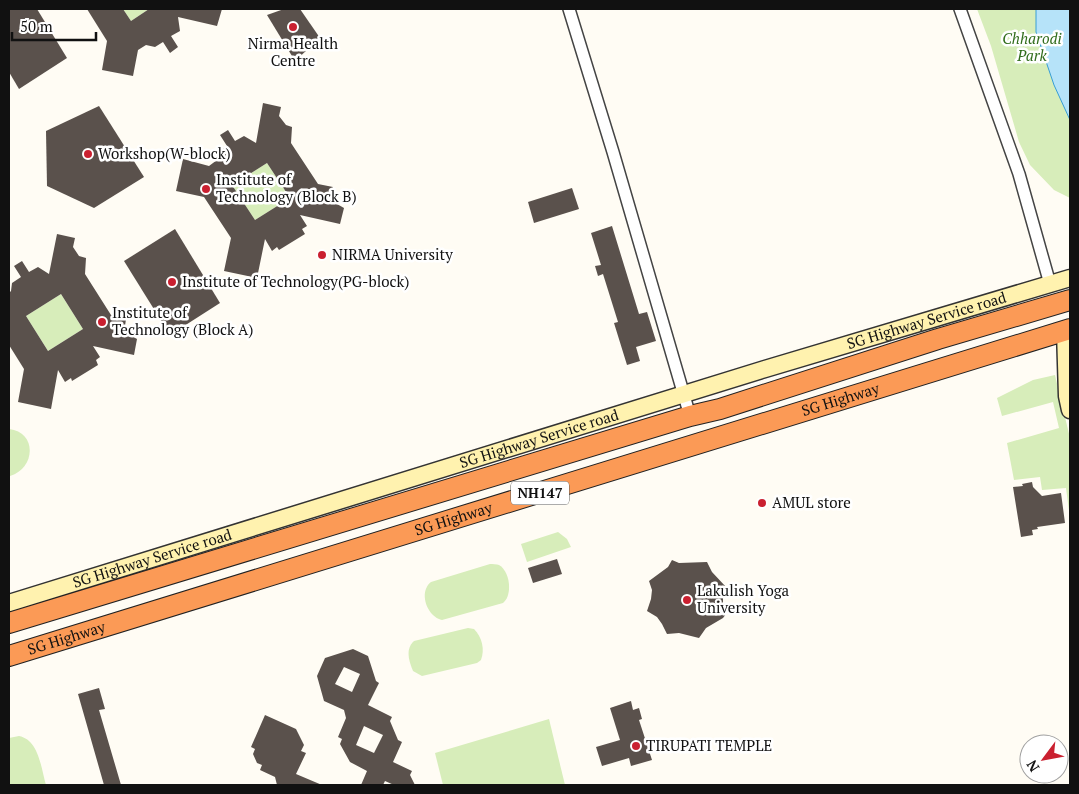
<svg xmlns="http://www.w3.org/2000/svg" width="1079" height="794" font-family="'PT Serif',serif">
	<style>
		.green { fill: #d7edba }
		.water { fill: #b6e3f9; stroke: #389ed5 }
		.building { fill: #5a514c; fill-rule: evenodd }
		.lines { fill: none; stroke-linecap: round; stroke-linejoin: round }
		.street-casing { stroke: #444; stroke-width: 14 }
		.secondary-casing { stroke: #333; stroke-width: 19 }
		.highway-casing { stroke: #222; stroke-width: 22 }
		.street { stroke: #fff; stroke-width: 11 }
		.secondary { stroke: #fff2af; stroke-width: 16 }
		.highway { stroke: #fb9a56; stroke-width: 20 }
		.poi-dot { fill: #ca2030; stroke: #fff; stroke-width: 2 }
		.labels { text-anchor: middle; stroke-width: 5; stroke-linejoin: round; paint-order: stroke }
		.shield { fill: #fff; stroke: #585858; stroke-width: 1 }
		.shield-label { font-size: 14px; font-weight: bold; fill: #111 }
		.park-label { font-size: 15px; font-style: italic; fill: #316d1c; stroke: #fff }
		.poi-label { font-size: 15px; fill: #111; stroke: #fff; text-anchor: start }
		.street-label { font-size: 15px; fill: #111; stroke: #fff }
	</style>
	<rect width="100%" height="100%" fill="#fffcf4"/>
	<!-- green -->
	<g class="green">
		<polygon points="123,9 149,9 131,21"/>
		<polygon points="977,9 1070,9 1070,198 1054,190 1030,165 1019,142 991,46"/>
		<polygon points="267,163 290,198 255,220 232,185"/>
		<polygon points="61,294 83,329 48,351 26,316"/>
		<polygon points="1055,375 1070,438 1070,518 1066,488 1042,490 1040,477 1014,480 1007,443 1059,428 1053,402 1002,416 997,398 1033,380"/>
		<path d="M9 429C37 432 36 468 10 476Z"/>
		<polygon points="558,532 567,539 571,547 527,562 521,544"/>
		<path d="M490 564C492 564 497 564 499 565 510 571 513 595 503 603L442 620C427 617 418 592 431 582Z"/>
		<path d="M468 628 474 629C482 637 485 649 481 660L477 663 422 676 413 671C409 661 405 649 414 641Z"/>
		<polygon points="549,719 565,785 443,785 435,753"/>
		<path d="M19 736C39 740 41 768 46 785H9V738Z"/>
	</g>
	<!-- water -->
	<polygon class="water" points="1036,9 1070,9 1070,120 1054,85 1036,32"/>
	<!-- building -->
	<g class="building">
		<polygon points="9,9 37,9 67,58 19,89 9,72"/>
		<polygon points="87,9 123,9 131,21 149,9 222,9 217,26 178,17 180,31 171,36 178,47 170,53 163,42 155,47 146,45 138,50 133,76 102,70 107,41"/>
		<polygon points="284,9 300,9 320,38 295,61 267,15"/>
		<path d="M263 103 281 107 279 116 286 125 292 127 291 143 318 184 333 187 331 195 337 204 344 208 340 224 300 215 307 226 302 229 305 234 279 250 277 247 272 251 265 239 257 278 224 271 231 238 204 197 176 191 183 159 209 166 217 160 219 151 227 146 220 135 228 130 235 141 244 136 256 143ZM267 163 290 198 255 220 232 185Z"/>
		<polygon points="99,106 144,177 94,208 47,186 46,131"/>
		<polygon points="572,188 579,209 534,223 528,202"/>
		<polygon points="612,226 639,314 647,312 656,341 636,347 640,361 627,365 614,323 618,322 603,274 598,276 595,266 601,265 591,233"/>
		<polygon points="175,229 220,303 170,335 124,261"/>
		<path d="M57 234 75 238 73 247 79 256 86 258 85 274 111 315 126 319 125 326 130 335 137 339 134 355 93 346 100 357 96 360 98 365 72 381 71 378 65 382 58 370 51 409 18 402 24 369 9 345V293L11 291 12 283 21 277 14 266 22 261 29 272 38 267 49 274ZM61 294 83 329 48 351 26 316Z"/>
		<polygon points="1032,482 1033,487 1042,496 1061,493 1065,523 1037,527 1038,529 1032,530 1033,535 1021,537 1013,487 1023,486 1022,484"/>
		<polygon points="557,559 562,574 533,583 528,568"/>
		<polygon points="672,560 679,563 707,562 712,572 726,587 723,594 723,605 726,614 723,618 706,628 699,638 679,633 667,634 662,624 657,617 647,611 651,599 652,590 649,581 668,567"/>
		<path d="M353 649 368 656 376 681 379 683 368 705 392 717 390 721 398 740 402 742 393 762 412 771 410 775 415 785H394L385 781 383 785H361L367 771 350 762 340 744 342 739 338 737 346 718 344 710 324 701 317 676 325 658ZM344 667 360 674 352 692 335 684ZM364 726 383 735 374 753 356 745Z"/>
		<polygon points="99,688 105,709 99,710 121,785 104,785 78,694"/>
		<polygon points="631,701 633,710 639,708 642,719 639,720 652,760 631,766 629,758 602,766 596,747 620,740 610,708"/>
		<polygon points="265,715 296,729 304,745 301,751 306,753 296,774 322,785 277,785 275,777 260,770 262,765 257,763 253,754 255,749 251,747"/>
	</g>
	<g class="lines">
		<!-- street casing -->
		<g class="street-casing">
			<g id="street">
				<polyline points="569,9 613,152 690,416"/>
				<polyline points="960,9 1019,174 1050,284"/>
			</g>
		</g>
		<!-- secondary casing -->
		<g class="secondary-casing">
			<g id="secondary">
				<polyline points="1065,331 1067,396 1070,410"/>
				<path id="s1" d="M9 603 765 369 1070 278"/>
			</g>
		</g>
		<!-- highway casing -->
		<g class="highway-casing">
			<g id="highway">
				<polyline points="9,623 690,416 720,409 938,339 1070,300"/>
				<path id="s2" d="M9 656 1070 329"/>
			</g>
		</g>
		<!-- street -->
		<use href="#street" class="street"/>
		<!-- secondary -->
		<use href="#secondary" class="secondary"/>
		<!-- highway -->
		<use href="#highway" class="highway"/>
	</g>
	<!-- markers -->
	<g class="poi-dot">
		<circle cx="293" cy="27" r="5"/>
		<circle cx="88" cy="154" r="5"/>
		<circle cx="206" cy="189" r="5"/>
		<circle cx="322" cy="255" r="5"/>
		<circle cx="172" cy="282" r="5"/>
		<circle cx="102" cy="322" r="5"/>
		<circle cx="762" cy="503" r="5"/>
		<circle cx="687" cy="600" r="5"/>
		<circle cx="636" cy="746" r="5"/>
	</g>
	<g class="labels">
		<!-- shield labels -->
		<rect class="shield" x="511" y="481.5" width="58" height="23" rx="4"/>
		<g class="shield-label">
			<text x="540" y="498">NH147</text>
		</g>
		<!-- park labels -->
		<g class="park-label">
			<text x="1032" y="44">Chharodi<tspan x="1032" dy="17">Park</tspan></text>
		</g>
		<!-- poi labels -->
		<g class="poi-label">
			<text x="293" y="49" text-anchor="middle">Nirma Health<tspan x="293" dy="17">Centre</tspan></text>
			<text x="98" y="159">Workshop(W-block)</text>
			<text x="216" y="185">Institute of<tspan x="216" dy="17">Technology (Block B)</tspan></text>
			<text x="332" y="260">NIRMA University</text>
			<text x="182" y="287">Institute of Technology(PG-block)</text>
			<text x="112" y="318">Institute of<tspan x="112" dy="17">Technology (Block A)</tspan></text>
			<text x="772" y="508">AMUL store</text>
			<text x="697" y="596">Lakulish Yoga<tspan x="697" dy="17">University</tspan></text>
			<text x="646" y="751">TIRUPATI TEMPLE</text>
		</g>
		<!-- street labels -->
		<g class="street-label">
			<text dy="5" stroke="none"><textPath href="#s1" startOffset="960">SG Highway Service road</textPath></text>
			<text dy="5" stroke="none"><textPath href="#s2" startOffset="870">SG Highway</textPath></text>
			<text dy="5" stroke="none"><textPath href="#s1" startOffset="555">SG Highway Service road</textPath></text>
			<text dy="5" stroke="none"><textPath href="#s2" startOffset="465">SG Highway</textPath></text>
			<text dy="5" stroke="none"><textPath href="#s1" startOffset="150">SG Highway Service road</textPath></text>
			<text dy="5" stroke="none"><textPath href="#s2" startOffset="60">SG Highway</textPath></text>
		</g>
	</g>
	<!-- border -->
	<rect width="1079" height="794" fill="none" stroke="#111111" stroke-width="20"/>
	<!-- north arrow -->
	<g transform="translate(1044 759) rotate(238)"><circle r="24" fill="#ffffff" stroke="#a0a0a0"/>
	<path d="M0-4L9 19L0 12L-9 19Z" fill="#ca2030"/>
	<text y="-8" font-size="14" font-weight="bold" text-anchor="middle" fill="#111111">N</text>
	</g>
	<!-- scale -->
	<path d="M12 32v8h84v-8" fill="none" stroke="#111111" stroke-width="2.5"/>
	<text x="20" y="32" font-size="15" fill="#111111" stroke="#ffffff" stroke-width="4" paint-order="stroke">50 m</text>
</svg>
